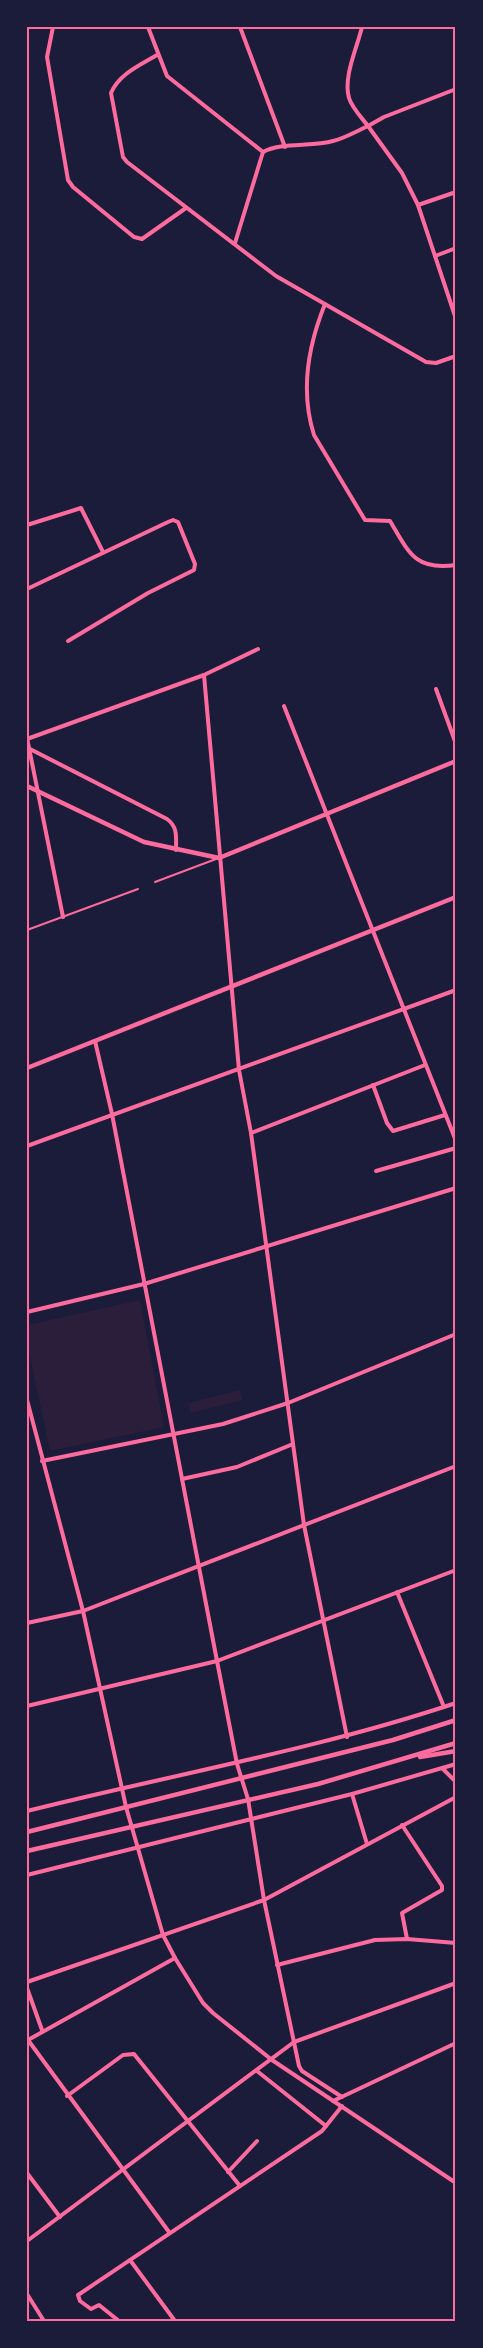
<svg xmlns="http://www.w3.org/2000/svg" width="483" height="2348" font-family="Karla,sans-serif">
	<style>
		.green { fill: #2a1e3b }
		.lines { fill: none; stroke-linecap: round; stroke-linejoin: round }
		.service { stroke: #ff6b9d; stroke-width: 2 }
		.minor { stroke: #ff6b9d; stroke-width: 4 }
		.tertiary { stroke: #ff6b9d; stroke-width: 4.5 }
		.neatline { fill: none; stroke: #ff6b9d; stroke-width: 2 }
	</style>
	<rect width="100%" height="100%" fill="#1b1b3a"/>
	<!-- green -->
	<g class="green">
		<polygon points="140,1300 164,1427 50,1451 27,1343 27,1325"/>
		<polygon points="240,1390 242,1400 191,1413 188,1403"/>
	</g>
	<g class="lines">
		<!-- service -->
		<g class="service">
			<polyline points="155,882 216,859"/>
			<polyline points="27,930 138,889"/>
		</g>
		<!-- minor -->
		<g class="minor">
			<polyline points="53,27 47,57 68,180 73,187 134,237 142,239 186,208"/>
			<polyline points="148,27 167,76 263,152"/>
			<polyline points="240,27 285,147"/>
			<path d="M362 27C357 48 343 77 349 98 352 108 362 118 368 126L384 117 456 89"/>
			<path d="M157 55C140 65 119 74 111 93L123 157 127 162 276 276 426 362 436 363 456 356"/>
			<polyline points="418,205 456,192"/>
			<path d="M235 243 263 152C280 142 312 147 333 141 345 138 357 131 368 126L402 173 418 205 456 319"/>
			<polyline points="435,256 456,248"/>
			<path d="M325 304C308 346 300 391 314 435L365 520 390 521C409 553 415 571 456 565"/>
			<polyline points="27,525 81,508 103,552"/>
			<polyline points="27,589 168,522 173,520 178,522 195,564 194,570 148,593 68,641"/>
			<polyline points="204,675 239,1070 251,1133 304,1525 347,1737"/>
			<polyline points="436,689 456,744"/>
			<polyline points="284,706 456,1141"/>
			<polyline points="27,738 63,917"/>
			<polyline points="27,739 204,675 258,649"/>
			<path d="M28 748 167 819C178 827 176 837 176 850"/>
			<polyline points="95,1041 112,1114 217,1661 237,1764 248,1799 264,1900 299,2066 302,2071 342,2097"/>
			<polyline points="373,1085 387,1123 393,1131 445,1115"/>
			<polyline points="251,1133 425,1065"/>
			<polyline points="27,1146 456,990"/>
			<polyline points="376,1171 456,1148"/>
			<polyline points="27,1312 144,1284 456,1188"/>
			<polyline points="27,1400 83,1611 126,1807 163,1935 175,1958 203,2003 213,2013 272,2060 456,2183"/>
			<polyline points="42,1461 223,1424 288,1403 456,1334"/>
			<polyline points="182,1479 237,1467 293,1444"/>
			<polyline points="397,1592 444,1707"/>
			<polyline points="27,1623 83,1611 456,1466"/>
			<polyline points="27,1706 217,1661 456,1570"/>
			<polyline points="443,1769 456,1782"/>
			<polyline points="352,1794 367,1844"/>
			<path d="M27 1811C170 1775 315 1750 456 1703"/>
			<polyline points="402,1825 442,1886 442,1890 402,1913 407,1939"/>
			<polyline points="27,1875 352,1794 456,1764"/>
			<polyline points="277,1965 375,1940 407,1939 456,1943"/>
			<polyline points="27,1982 264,1900 456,1797"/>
			<polyline points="27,1988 42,2030"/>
			<polyline points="28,2040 169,2232"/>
			<polyline points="28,2040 175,1958"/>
			<polyline points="257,2071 326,2126"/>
			<polyline points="67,2096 123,2055 134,2054 240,2186"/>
			<polyline points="333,2101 456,2043"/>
			<polyline points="228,2172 257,2141"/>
			<polyline points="27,2173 60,2217"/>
			<polyline points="27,2241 294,2042 456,1983"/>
			<polyline points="130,2260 175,2321"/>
			<polyline points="27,2294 44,2321"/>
			<polyline points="119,2321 99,2305 91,2309 80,2301 78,2295 322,2131 342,2106"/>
		</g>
		<!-- tertiary -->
		<g class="tertiary">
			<polyline points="27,786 144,842 219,858 456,761"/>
			<polyline points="27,1068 456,897"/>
			<polyline points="420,1757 456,1751"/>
			<polyline points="27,1832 393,1740 456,1720"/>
			<polyline points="27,1851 318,1784 456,1743"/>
		</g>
	</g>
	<!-- border -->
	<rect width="483" height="2348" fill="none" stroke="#1b1b3a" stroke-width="57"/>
	<rect x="28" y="28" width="426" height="2292" class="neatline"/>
</svg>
